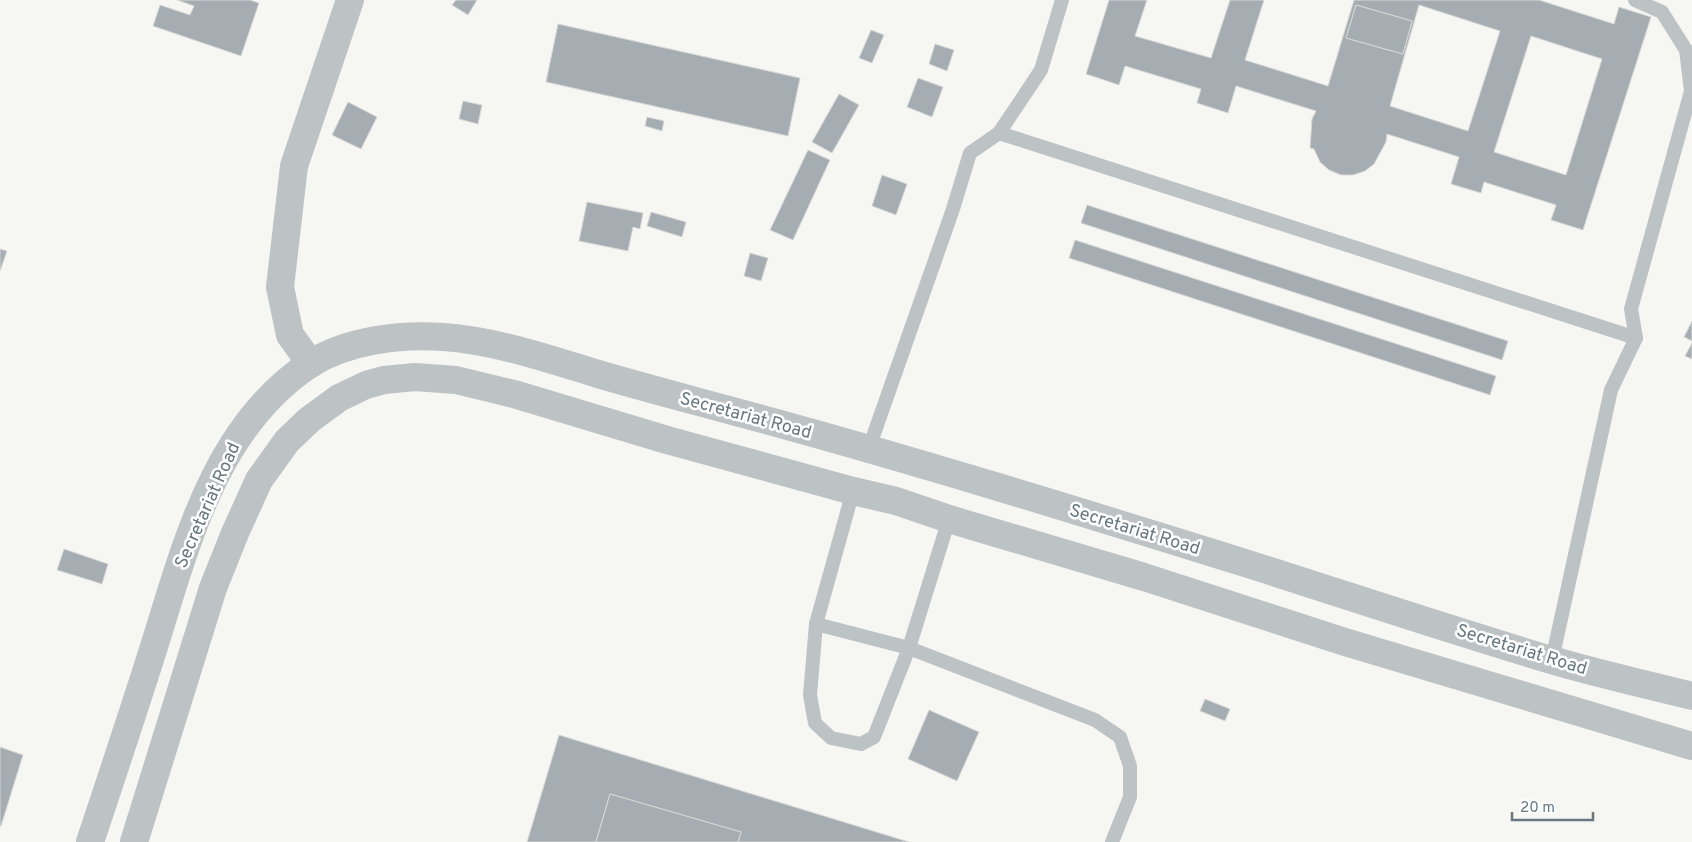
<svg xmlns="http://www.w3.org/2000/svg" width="1692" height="842" font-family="Overpass,sans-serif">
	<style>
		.building { fill: #a5adb2; stroke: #d8d8d6; fill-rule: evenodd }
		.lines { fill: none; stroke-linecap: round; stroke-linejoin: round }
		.lane { stroke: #bdc2c5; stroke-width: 14 }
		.street { stroke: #bdc2c5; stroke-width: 28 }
		.labels { text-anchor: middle; stroke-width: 5; stroke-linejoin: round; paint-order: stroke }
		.street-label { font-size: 18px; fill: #677882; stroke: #fff }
	</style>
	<rect width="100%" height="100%" fill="#f6f6f3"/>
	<!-- building -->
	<g class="building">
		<polygon points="177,0 250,0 259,3 241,56 153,26 160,5 190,15 194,6"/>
		<polygon points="456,0 477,0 468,15 452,5"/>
		<path d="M1109 0H1147L1135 36 1211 58 1230 0H1264L1245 60 1328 86 1354 0H1539L1614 24 1619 7 1651 17 1583 230 1551 220 1556 205 1484 182 1481 193 1451 184 1459 157 1387 134 1386 142 1374 164 1365 171 1353 175H1341L1329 170 1320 162 1314 149 1310 148 1312 119 1316 111 1236 86 1228 113 1197 103 1201 89 1125 66 1119 85 1086 74ZM1356 5 1412 21 1403 54 1346 38ZM1419 5 1500 31 1468 131 1390 106ZM1531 36 1602 59 1566 175 1494 152Z"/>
		<polygon points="1356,5 1412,21 1403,54 1346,38"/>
		<polygon points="558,24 800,78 788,136 546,82"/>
		<polygon points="871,30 884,35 872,63 859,58"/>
		<polygon points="935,44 954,50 947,71 929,64"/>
		<polygon points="918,78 943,87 932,117 907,107"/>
		<polygon points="839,94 859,105 832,153 812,142"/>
		<polygon points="463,101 482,105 478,124 459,119"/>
		<polygon points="348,102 377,117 361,149 332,135"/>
		<polygon points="647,117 664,121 662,131 645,126"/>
		<polygon points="808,150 830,160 793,240 770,230"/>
		<polygon points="882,175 907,184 896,215 872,206"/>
		<polygon points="587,202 643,213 640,229 633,227 628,251 579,241"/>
		<polygon points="1087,205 1508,341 1502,360 1081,223"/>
		<polygon points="651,212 686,222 682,237 647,226"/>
		<polygon points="1075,240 1496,376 1490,395 1069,258"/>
		<polygon points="0,249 7,251 0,271"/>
		<polygon points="750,253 768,258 761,281 744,276"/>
		<polygon points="1692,321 1692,341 1684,337"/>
		<polygon points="1692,343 1692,359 1685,356"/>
		<polygon points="64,549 108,564 102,584 57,570"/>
		<polygon points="1205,699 1230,709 1225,721 1200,711"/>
		<polygon points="929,710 979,732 957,781 908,759"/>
		<polygon points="559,735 909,842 738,842 741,832 610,794 596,842 527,842"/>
		<polygon points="0,747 23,755 1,826 0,826"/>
		<polygon points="610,794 741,832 738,842 596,842"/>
	</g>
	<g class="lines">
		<!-- lane -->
		<g class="lane">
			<polyline points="999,133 1636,338"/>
			<polyline points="869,448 953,209 970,153 999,133 1041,70 1062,0"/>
			<polyline points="853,491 816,624 810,695 815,723 831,738 861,744 874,737 909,648 949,519"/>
			<polyline points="816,624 909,648 1095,720 1120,737 1130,766 1130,797 1112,842"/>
			<polyline points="1552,660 1611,390 1636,338 1631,309 1691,91 1686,50 1662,12 1635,0"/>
		</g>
		<!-- street -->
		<g class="street">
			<polyline points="311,364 290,335 280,287 294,166 350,0"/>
			<path d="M90 842C111 779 132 716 152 653 185 549 213 428 310 364 348 340 400 334 444 337 497 341 549 359 598 374 649 389 700 402 751 416 917 461 1081 512 1245 563 1346 595 1447 629 1548 659 1595 673 1644 684 1692 696"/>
			<polyline points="134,842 213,588 235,533 259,480 287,441 309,420 339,398 366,385 384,380 415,377 456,380 514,394 667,440 853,491 896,501 949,519 1144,577 1345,642 1692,746"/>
		</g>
	</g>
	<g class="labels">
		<!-- street labels -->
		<g class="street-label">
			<text transform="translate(746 415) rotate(15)" y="6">Secretariat Road</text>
			<text transform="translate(207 505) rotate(-66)" y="6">Secretariat Road</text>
			<text transform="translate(1135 529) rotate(17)" y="6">Secretariat Road</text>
			<text transform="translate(1522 649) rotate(17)" y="6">Secretariat Road</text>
		</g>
	</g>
	<!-- scale -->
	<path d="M1512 812v8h81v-8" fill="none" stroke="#677882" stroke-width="2.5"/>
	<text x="1520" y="812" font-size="15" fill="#677882" stroke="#ffffff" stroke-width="4" paint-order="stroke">20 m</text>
</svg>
